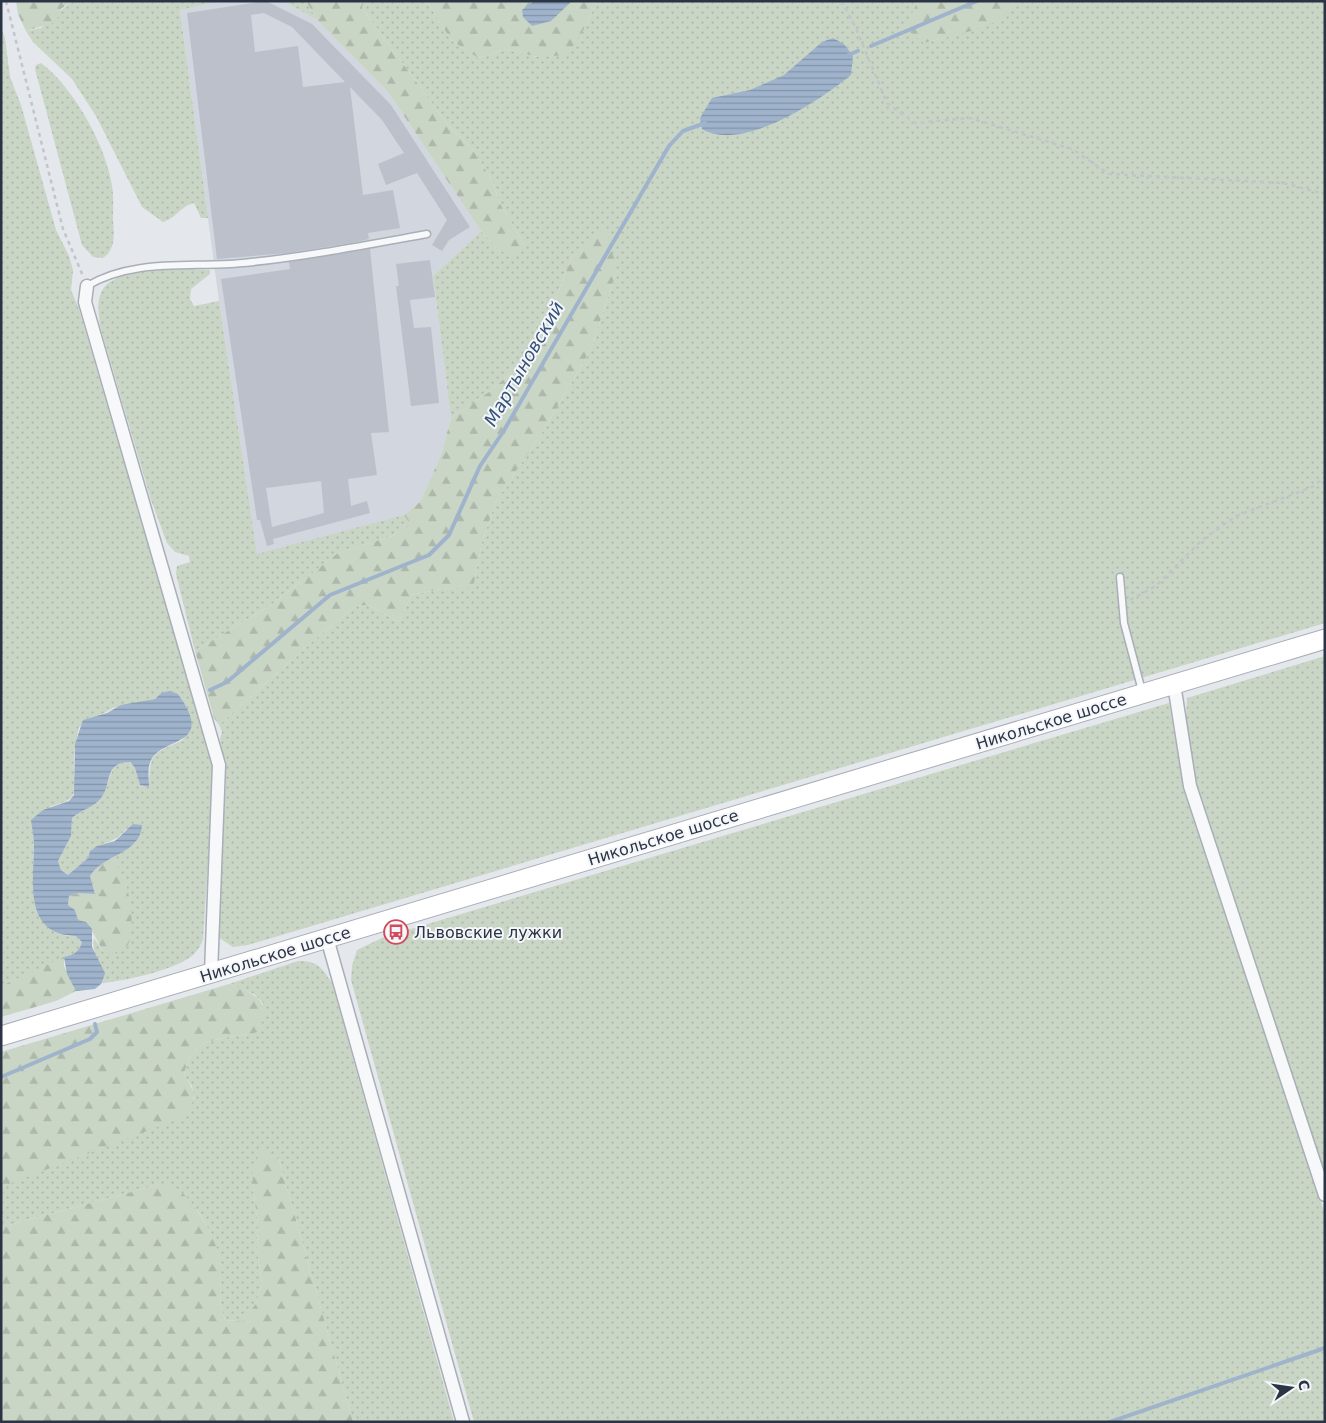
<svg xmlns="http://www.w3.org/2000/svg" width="1326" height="1423" font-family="'DejaVu Sans',sans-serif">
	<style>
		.built { fill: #d2d6de }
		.grass { fill: url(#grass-dots) }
		.forest { fill: url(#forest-firs) }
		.water { fill: url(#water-rules) }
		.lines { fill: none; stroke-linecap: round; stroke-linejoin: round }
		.stream { stroke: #9fb4cc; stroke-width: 4 }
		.building { fill: #bbc0ca; fill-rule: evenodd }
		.service-casing { stroke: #a9aeb7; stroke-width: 9 }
		.minor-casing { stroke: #a9aeb7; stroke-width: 15 }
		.secondary-casing { stroke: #a9aeb7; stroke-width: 21 }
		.path { stroke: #c2c5cb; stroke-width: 2.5; stroke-dasharray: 4 4; stroke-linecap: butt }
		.service { stroke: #f7f8fa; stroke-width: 6 }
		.minor { stroke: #f7f8fa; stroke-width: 12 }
		.secondary { stroke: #fff; stroke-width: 19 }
		.labels { text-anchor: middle; stroke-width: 4; stroke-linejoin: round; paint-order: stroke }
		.street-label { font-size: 16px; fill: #2b3445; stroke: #f4f6f9 }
		.poi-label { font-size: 16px; fill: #2b3445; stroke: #f4f6f9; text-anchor: start }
		.water-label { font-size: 18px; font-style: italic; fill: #34527a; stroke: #f4f6f9 }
	</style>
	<defs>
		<pattern id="grass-dots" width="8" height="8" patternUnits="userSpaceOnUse" patternTransform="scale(1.25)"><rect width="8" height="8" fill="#c9d6c5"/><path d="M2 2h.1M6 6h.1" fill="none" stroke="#adb8ab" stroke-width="1.8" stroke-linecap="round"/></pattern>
		<pattern id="forest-firs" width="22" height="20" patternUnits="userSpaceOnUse" patternTransform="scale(1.25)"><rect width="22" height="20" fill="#c9d6c5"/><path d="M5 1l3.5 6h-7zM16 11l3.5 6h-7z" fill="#adb8ab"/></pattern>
		<pattern id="water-rules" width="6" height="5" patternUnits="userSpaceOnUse" patternTransform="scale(1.25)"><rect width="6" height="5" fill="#9fb4cc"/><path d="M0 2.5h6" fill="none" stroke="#8293a7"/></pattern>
	</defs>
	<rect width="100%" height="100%" fill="#e4e7ec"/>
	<!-- built -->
	<polygon class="built" points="219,1 283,1 317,20 388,92 481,231 433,276 451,418 441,455 420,502 404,515 257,555 219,301 180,9"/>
	<!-- grass -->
	<g class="grass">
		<path d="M72 1H219L180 10 208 218H201L194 203C179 207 178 217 163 222L142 207 96 116 72 79 33 42 26 31 41 28Z"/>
		<polygon points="283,1 306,1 317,20"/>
		<polygon points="364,1 427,1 451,40 478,58 507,49 537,57 584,29 597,1 920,1 917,3 924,43 947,37 1019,1 1325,1 1325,623 248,945 233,947 218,937 217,922 226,783 220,739 222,732 219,725 314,640 356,606 368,605 399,622 411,595 441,589 473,587 482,542 496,501 545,428 591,349 617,270 573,253 536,351 489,392 451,418 433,276 481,231 501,252 524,243 500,204 492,180 473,150 448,125 362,8"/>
		<path d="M1 27 5 38 10 77 21 105 56 230 69 256 73 270 71 290 79 309 214 771 203 939C201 944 199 949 195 953 181 969 124 981 103 983 106 966 90 956 94 938L105 954 124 878 112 858 136 842 126 829C113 845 105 840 90 851L88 858 68 875 61 870 58 861 71 836 72 818C77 813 83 812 88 808 93 805 104 793 106 787 112 774 111 762 129 762L135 768 140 785 149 787C150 752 151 755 183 740L188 711 178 694 161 693 155 699 113 708 79 727C77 738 74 748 74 758 72 786 86 798 51 806L34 837 33 890 59 932 67 936H76L82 942 79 950 73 955 1 986Z"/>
		<path d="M41 63C72 86 104 142 111 181 114 193 113 207 113 220 114 234 116 249 103 258L93 257 82 245 35 69 36 65Z"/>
		<path d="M190 269 210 270V274L191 289 190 299 194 306 219 301 257 554 404 515 412 525 392 536 338 553 271 605 195 651 176 574 177 566 190 562 189 556 175 552 167 543 151 500 100 326C99 314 96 302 102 291 112 269 170 270 190 269Z"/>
		<polygon points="1325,656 1325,1182 1196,786 1186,719 1187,698"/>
		<polygon points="1169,703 1184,788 1325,1214 1325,1422 474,1422 351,980 352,966 357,950 384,937"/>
		<path d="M298 961C318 961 321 967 332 983L454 1422H353L278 1156 253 1188 258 1225 257 1248 262 1285 255 1306 243 1321 225 1320C217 1299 221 1289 221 1268 220 1250 203 1214 190 1202 182 1195 170 1190 161 1184L1 1227V1187L194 1099 192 1086 184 1076C191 1034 224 1040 258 1032L263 1003 254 994 229 984Z"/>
	</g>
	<!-- forest -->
	<g class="forest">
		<polygon points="16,1 72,1 61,9 56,22 26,31 18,14"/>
		<polygon points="306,1 364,1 362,8 448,125 473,150 492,180 500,204 524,243 519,255 501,252 481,231 388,92 317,20"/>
		<polygon points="427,1 597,1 584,29 567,55 537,57 507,49 478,58 451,40"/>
		<polygon points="920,1 1019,1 995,22 971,31 924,43 905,28 917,3"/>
		<polygon points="606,228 617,270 591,349 545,428 496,501 482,542 473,588 441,589 411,595 399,622 368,605 356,606 314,640 219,725 214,718 195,651 271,605 338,553 392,536 411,525 404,515 420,502 441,455 451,418 489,392 536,351 573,253"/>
		<path d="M112 858C116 864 121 871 124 878 130 893 138 939 124 950 118 954 112 954 105 954 96 941 93 925 78 920L75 910 68 905 69 896 77 893 95 894 90 876 95 867Z"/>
		<polygon points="64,957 64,966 76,991 56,1001 1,1017 1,986"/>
		<path d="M229 984C256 994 274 1001 258 1032 224 1040 191 1034 184 1076 199 1094 196 1106 178 1119L1 1187V1052Z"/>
		<path d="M260 1150 278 1156 353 1422H1V1227L161 1184C166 1186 174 1187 179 1190 197 1204 220 1245 221 1267 222 1289 216 1296 225 1320L243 1321 255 1305 262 1285 257 1248 258 1225 253 1188 252 1168Z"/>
	</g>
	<!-- water -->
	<g class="water">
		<polygon points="534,1 572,1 551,21 532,26 523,17 522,10"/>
		<path d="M833 38 844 44 853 56 851 75C819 101 742 153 702 129L700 118 712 98 750 90 784 75 822 42Z"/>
		<path d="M170 691 178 694C216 747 164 736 151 760 147 768 149 779 149 787L140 785 135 768 130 762C104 762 112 784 101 798 93 808 81 810 72 818L71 836 58 861 61 870 68 875 88 858 90 851 97 846 115 841 133 824 142 825C140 855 103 854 90 876L95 894 77 893 69 896 68 905 75 910 78 920 86 922 92 929V947L105 973 102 983 95 989 76 991 67 974 64 957C74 955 79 952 82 942L76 936C22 935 34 880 34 844 34 836 32 828 31 820L43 810 69 801 74 795 75 744 83 720 107 713 121 705 155 699 161 693Z"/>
	</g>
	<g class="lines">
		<!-- stream -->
		<g class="stream">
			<polyline points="871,46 977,1"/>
			<polyline points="848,55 858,51"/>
			<polyline points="210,690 227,682 330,595 429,555 449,535 480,466 503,432 669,146 683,131 705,123"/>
			<polyline points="1,1077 90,1039 97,1032 95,1024"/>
			<polyline points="1110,1422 1325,1348"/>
		</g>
	</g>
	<!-- building -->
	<g class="building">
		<path d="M266 1 312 24 391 105 470 227 449 240 442 251 432 245 447 220 417 173 386 185 378 164 404 153 382 120 350 87 363 195 393 190 400 228 368 233 369 239 357 242 288 253 217 259 187 13ZM264 13 292 27 345 82 303 87 298 46 255 52 251 15Z"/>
		<path d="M370 249 389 432 371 433 377 475 348 479 351 506 367 501 370 513 273 539 274 544 267 546 260 520H257L221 279 290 269 289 262ZM321 481 324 513 272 527 266 488Z"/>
		<polygon points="430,260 435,297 410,300 414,328 431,327 439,403 411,406 396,286 399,286 396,264"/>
	</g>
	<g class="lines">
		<!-- service casing -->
		<g class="service-casing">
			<g id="service">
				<path d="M87 286C134 258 190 268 243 263 304 257 366 245 427 234"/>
				<polyline points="1120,577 1124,623 1142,691"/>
			</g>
		</g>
		<!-- minor casing -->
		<g class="minor-casing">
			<g id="minor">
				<polyline points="87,286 85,302 219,765 211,973"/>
				<polyline points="1174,684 1190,786 1325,1195"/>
				<polyline points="327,938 463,1422"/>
			</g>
		</g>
		<!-- secondary casing -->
		<g class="secondary-casing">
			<polyline id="secondary" points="1,1036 1325,639"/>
		</g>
		<!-- path -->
		<g class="path">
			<polyline points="6,1 63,229 83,276"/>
			<polyline points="841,1 855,26 887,103 915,123 970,118 1072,149 1109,174 1283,183 1325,194"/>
			<polyline points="1130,600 1156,586 1202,540 1236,516 1312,487 1325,477"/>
		</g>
		<!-- service -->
		<use href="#service" class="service"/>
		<!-- minor -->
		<use href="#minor" class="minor"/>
		<!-- secondary -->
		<use href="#secondary" class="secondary"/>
	</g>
	<!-- icons -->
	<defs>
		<g id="bus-ring" transform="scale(1.25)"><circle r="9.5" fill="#f4f6f9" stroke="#d1495b" stroke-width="1.5"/><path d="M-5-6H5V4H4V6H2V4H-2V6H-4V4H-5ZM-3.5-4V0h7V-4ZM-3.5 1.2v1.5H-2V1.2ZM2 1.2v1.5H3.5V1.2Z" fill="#d1495b"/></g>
	</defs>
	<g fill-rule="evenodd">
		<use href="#bus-ring" x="396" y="932"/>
	</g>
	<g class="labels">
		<!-- street labels -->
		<g class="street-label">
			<text transform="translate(1051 721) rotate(-17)" y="6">Никольское шоссе</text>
			<text transform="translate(663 837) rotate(-17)" y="6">Никольское шоссе</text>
			<text transform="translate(275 954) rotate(-17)" y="6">Никольское шоссе</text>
		</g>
		<!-- poi labels -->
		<g class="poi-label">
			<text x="414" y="938">Львовские лужки</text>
		</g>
		<!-- water labels -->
		<g class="water-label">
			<text transform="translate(524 364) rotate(-60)" y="6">Мартыновский</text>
		</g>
	</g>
	<!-- border -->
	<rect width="1326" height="1423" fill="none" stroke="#2b3445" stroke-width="5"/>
	<!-- north arrow -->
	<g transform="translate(1291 1388) rotate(77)" stroke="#f4f6f9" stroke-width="4" paint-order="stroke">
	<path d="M0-4L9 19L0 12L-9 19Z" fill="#2b3445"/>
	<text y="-8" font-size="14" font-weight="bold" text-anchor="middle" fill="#2b3445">С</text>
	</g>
</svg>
